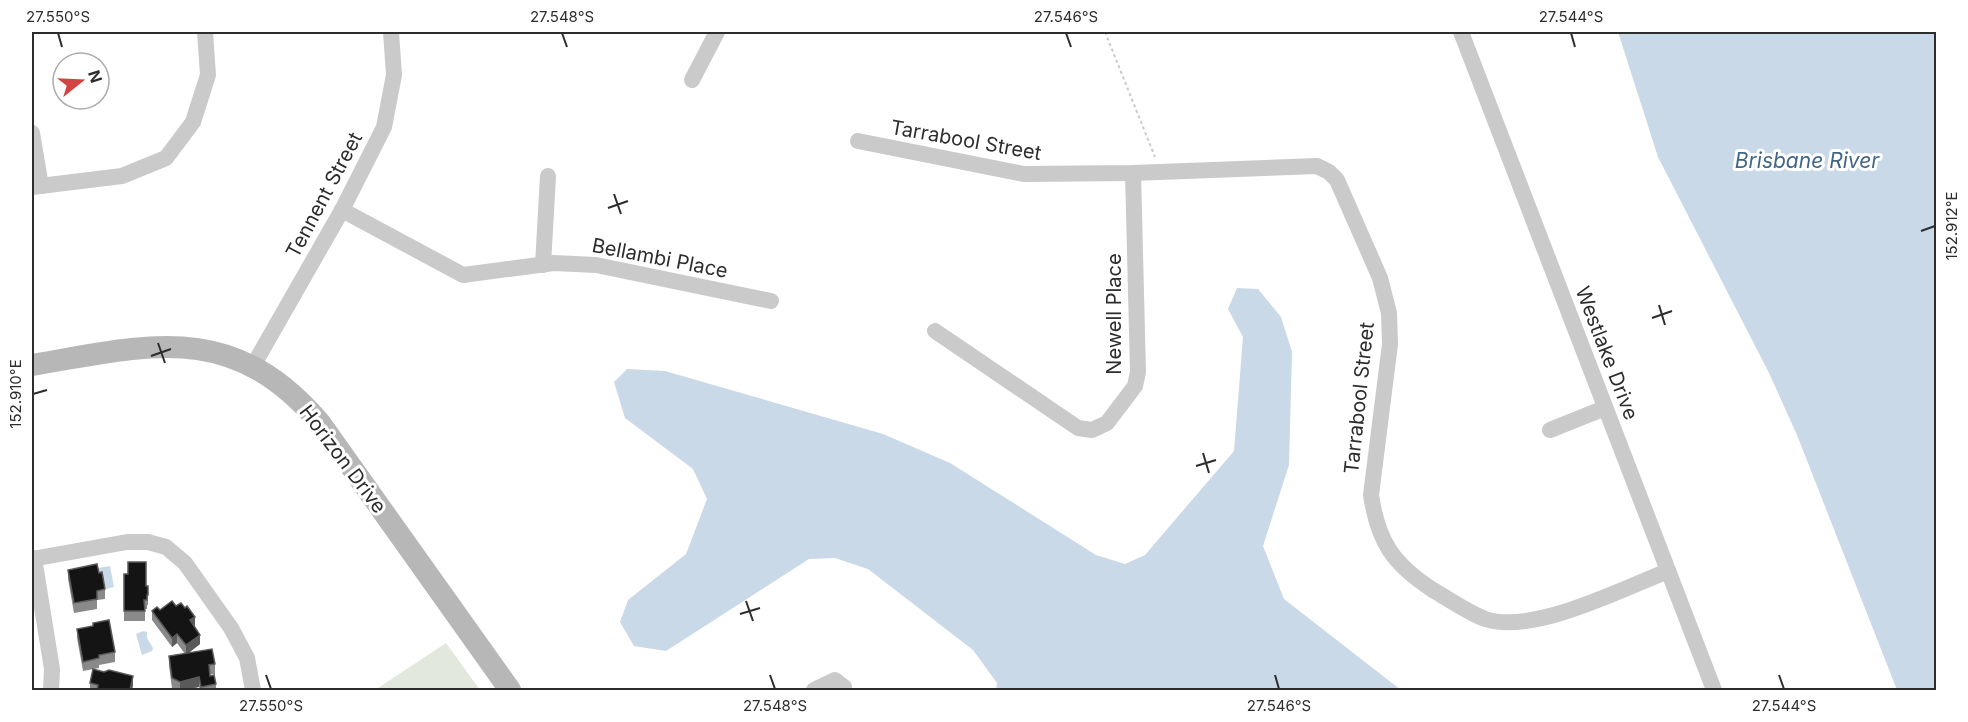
<svg xmlns="http://www.w3.org/2000/svg" width="1968" height="722" font-family="Inter,sans-serif">
	<style>
		.green { fill: #e2e9dc }
		.water { fill: #cad9e7 }
		.lines { fill: none; stroke-linecap: round; stroke-linejoin: round }
		.path { stroke: #cacaca; stroke-width: 2; stroke-dasharray: 3 3; stroke-linecap: butt }
		.street { stroke: #cacaca; stroke-width: 16 }
		.secondary { stroke: #b7b7b7; stroke-width: 22 }
		.wall { fill: #8a8a8a }
		.shaded-wall { fill: #5a5a5a }
		.building { fill: #141414; stroke: #5a5a5a; stroke-width: 1.5 }
		.ticks { fill: none; stroke: #2d2d2d; stroke-width: 2 }
		.labels { text-anchor: middle; stroke-width: 6; stroke-linejoin: round; paint-order: stroke }
		.street-label { font-size: 20px; fill: #2d2d2d; stroke: #fff }
		.water-label { font-size: 21px; font-style: italic; fill: #446686; stroke: #fff }
		.neatline { fill: none; stroke: #2d2d2d; stroke-width: 2 }
		.ticks-label { font-size: 15px; text-anchor: middle; fill: #2d2d2d }
	</style>
	<rect width="100%" height="100%" fill="#fff"/>
	<!-- green -->
	<polygon class="green" points="446,643 480,690 375,690"/>
	<!-- water -->
	<g class="water">
		<polygon points="1618,32 1936,32 1936,690 1897,690 1797,435 1769,373 1658,157"/>
		<polygon points="1237,288 1258,289 1281,317 1292,352 1289,465 1263,546 1284,599 1401,690 996,690 997,683 973,650 868,569 835,558 809,559 666,651 634,646 620,622 628,600 686,554 707,499 693,469 625,418 614,382 627,369 665,371 883,434 950,463 1096,555 1125,564 1145,555 1234,451 1243,337 1228,309"/>
		<polygon points="110,566 114,587 106,589 104,580 100,580 98,568"/>
		<polygon points="143,631 147,632 147,638 153,648 152,651 142,655 136,634"/>
	</g>
	<g class="lines">
		<!-- path -->
		<polyline class="path" points="1105,32 1155,157"/>
		<!-- street -->
		<g class="street">
			<polyline points="1461,32 1714,690"/>
			<polyline points="692,80 717,32"/>
			<polyline points="32,133 41,186"/>
			<path d="M858 141 1024 174 1133 173 1317 166 1329 172 1337 180 1380 278 1389 313 1390 344 1371 495C1378 542 1393 564 1433 590 1450 600 1467 612 1485 619 1533 635 1622 589 1668 571"/>
			<polyline points="32,187 122,176 166,158 193,122 208,75 205,32"/>
			<polyline points="342,210 463,275 554,263 596,265 771,301"/>
			<polyline points="543,265 548,176"/>
			<polyline points="935,331 1078,428 1092,430 1107,423 1135,386 1138,372 1133,173"/>
			<polyline points="253,366 342,210 384,127 394,75 391,32"/>
			<polyline points="1550,430 1605,408"/>
			<polyline points="34,558 52,669 51,690"/>
			<polyline points="32,559 127,542 148,542 166,547 185,563 231,628 247,658 253,690"/>
			<polyline points="814,690 835,680 844,687 844,690"/>
		</g>
		<!-- secondary -->
		<path class="secondary" d="M32 365C149 345 232 320 320 423L510 690"/>
	</g>
	<!-- wall -->
	<g class="wall">
		<polygon points="68,570 99,573 105,589 105,599 97,600 97,609 74,613 68,579"/>
		<polygon points="124,574 146,586 148,586 148,605 147,605 147,609 145,609 145,621 124,621"/>
		<polygon points="176,606 195,627 200,644 188,653 215,664 215,674 210,674 216,684 216,690 200,690 199,687 184,690 178,690 172,688 169,666 169,656 185,654 177,643 172,647 152,620 152,611"/>
		<polygon points="77,629 115,652 115,662 99,665 99,668 83,671 77,638"/>
		<polygon points="90,683 133,685 132,690 90,690"/>
	</g>
	<!-- shaded-wall -->
	<g class="shaded-wall">
		<polygon points="195,617 195,627 190,620"/>
		<polygon points="177,634 177,643 172,647 172,638"/>
		<polygon points="200,635 200,644 186,655 186,645"/>
		<polygon points="133,676 133,685 132,690 130,690"/>
		<polygon points="199,677 199,687 184,690 180,690 180,682"/>
	</g>
	<!-- building -->
	<g class="building">
		<polygon points="128,562 146,562 146,586 148,586 148,595 147,595 147,600 144,600 145,611 124,611 124,574 128,574"/>
		<polygon points="97,564 99,573 102,572 105,589 97,591 97,599 74,603 68,570"/>
		<polygon points="172,601 176,606 181,603 185,608 187,606 195,617 190,620 200,635 186,645 177,634 172,638 152,611 157,607 160,610"/>
		<polygon points="109,620 115,652 99,655 99,658 83,662 77,629 93,626 93,623"/>
		<polygon points="212,649 215,664 209,665 210,676 214,675 216,684 201,687 199,677 180,682 172,678 169,656"/>
		<polygon points="93,669 104,672 109,670 133,676 130,690 97,690 98,685 90,683"/>
	</g>
	<!-- ticks -->
	<path class="ticks" d="M58 33 62 47M562 33 567 47M1066 33 1071 47M1571 33 1575 47M614 194 621 214M608 208 628 201M1921 231 1935 226M1659 305 1665 325M1652 318 1672 311M158 343 165 363M151 356 171 349M33 394 47 390M1203 453 1209 473M1196 466 1216 460M746 601 753 621M740 614 760 608M266 675 271 689M770 675 775 689M1275 675 1279 689M1779 675 1784 689"/>
	<g class="labels">
		<!-- street labels -->
		<g class="street-label">
			<text transform="translate(966 140) rotate(10)" y="7">Tarrabool Street</text>
			<text transform="translate(324 195) rotate(-62)" y="7">Tennent Street</text>
			<text transform="translate(660 258) rotate(11)" y="7">Bellambi Place</text>
			<text transform="translate(1114 314) rotate(-90)" y="7">Newell Place</text>
			<text transform="translate(1607 353) rotate(69)" y="7">Westlake Drive</text>
			<text transform="translate(1359 398) rotate(-84)" y="7">Tarrabool Street</text>
			<text transform="translate(343 459) rotate(53)" y="7">Horizon Drive</text>
		</g>
		<!-- water labels -->
		<g class="water-label">
			<text x="1807" y="168">Brisbane River</text>
		</g>
	</g>
	<!-- border -->
	<rect width="1968" height="722" fill="none" stroke="#ffffff" stroke-width="66"/>
	<!-- north arrow -->
	<g transform="translate(81 81) rotate(72)"><circle r="28" fill="#ffffff" stroke="#ababab" stroke-width="1.5"/>
	<path d="M0-4.5L10 22L0 15L-10 22Z" fill="#d24441"/>
	<text y="-9" font-size="16" font-weight="bold" text-anchor="middle" fill="#2d2d2d">N</text>
	</g>
	<rect x="33" y="33" width="1902" height="656" class="neatline"/>
	<g class="ticks-label">
		<text x="58" y="22">27.550°S</text>
		<text x="562" y="22">27.548°S</text>
		<text x="1066" y="22">27.546°S</text>
		<text x="1571" y="22">27.544°S</text>
		<text transform="translate(1952 226) rotate(-90)" y="5">152.912°E</text>
		<text transform="translate(16 394) rotate(-90)" y="5">152.910°E</text>
		<text x="271" y="711">27.550°S</text>
		<text x="775" y="711">27.548°S</text>
		<text x="1279" y="711">27.546°S</text>
		<text x="1784" y="711">27.544°S</text>
	</g>
</svg>
